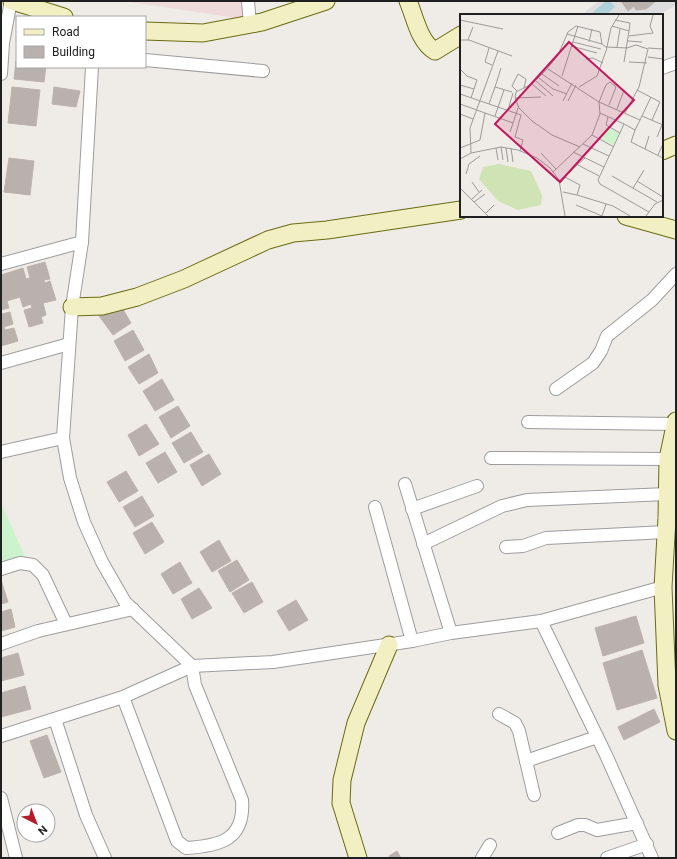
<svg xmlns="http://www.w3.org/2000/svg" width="677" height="859" font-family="Roboto,sans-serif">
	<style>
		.residential { fill: #dedddd }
		.commercial { fill: #eed9db }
		.park { fill: #ccf3cb }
		.water { fill: #aed2d7 }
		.building { fill: #b8b1ae; stroke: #bfb2ac }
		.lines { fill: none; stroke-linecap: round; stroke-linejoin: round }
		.street-casing { stroke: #9d9d9d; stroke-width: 14 }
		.secondary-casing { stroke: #6a6b13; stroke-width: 19 }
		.street { stroke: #fff; stroke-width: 12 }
		.secondary { stroke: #f2f0c3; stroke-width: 17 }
		.inset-road { fill: none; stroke: #9c9a98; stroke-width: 1 }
		.view { fill: #c2185b; fill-opacity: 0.15; stroke: #c2185b; stroke-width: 2 }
		.inset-edge { fill: none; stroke: #202020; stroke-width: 2 }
	</style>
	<rect width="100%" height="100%" fill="#efece8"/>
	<!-- residential -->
	<polygon class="residential" points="599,1 676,1 676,5 658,15 581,15"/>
	<!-- commercial -->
	<polygon class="commercial" points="124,1 243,1 243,19"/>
	<!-- park -->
	<polygon class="park" points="1,502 25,557 1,564"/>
	<!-- water -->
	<polygon class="water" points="606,1 610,1 615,7 606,15 596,15 593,12"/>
	<!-- building -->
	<g class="building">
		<polygon points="621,1 656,1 646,9 636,10 634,6 628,11"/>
		<polygon points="16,61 17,67 46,67 44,82 14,79"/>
		<polygon points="12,87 40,90 36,126 8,123"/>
		<polygon points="54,87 80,91 76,107 52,104"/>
		<polygon points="9,158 34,161 30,195 4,192"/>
		<polygon points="45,262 50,279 44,280 45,283 50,281 56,300 43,303 46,315 41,317 43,323 29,327 24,310 32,308 31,304 23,307 20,297 7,301 9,308 1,310 1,275 23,268 26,279 30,278 27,267"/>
		<polygon points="121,306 131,323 113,335 94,309"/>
		<polygon points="1,311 2,314 10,312 13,324 4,327 5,330 14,328 18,341 1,346"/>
		<polygon points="133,330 144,350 125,361 114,341"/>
		<polygon points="149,354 158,373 139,384 128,367"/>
		<polygon points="162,379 174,400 155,411 143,391"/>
		<polygon points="178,406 190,426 171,438 159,417"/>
		<polygon points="146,424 159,444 139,456 128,435"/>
		<polygon points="191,432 203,452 184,463 172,443"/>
		<polygon points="165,452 177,472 158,483 146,463"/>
		<polygon points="209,454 221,474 202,486 190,465"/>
		<polygon points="126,471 138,491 119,502 107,482"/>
		<polygon points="142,496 154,516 135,527 123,507"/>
		<polygon points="152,522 164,542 145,554 133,533"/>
		<polygon points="219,540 231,561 212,572 200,552"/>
		<polygon points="237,560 249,580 230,592 218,571"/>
		<polygon points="180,562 192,583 173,594 161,574"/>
		<polygon points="1,580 8,602 1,604"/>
		<polygon points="252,582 263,602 244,613 232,593"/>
		<polygon points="199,588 212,608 192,619 181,599"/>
		<polygon points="296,600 308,620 289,631 277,611"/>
		<polygon points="11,609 15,627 1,631 1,612"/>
		<polygon points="636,616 644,643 603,656 595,628"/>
		<polygon points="642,650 657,698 617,710 603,663"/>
		<polygon points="18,653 24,675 1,681 1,658"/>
		<polygon points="25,686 31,709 1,717 1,693"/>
		<polygon points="654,709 660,722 624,740 618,727"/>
		<polygon points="47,735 61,772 44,778 30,741"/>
		<polygon points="397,851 401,858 390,858 389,856"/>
	</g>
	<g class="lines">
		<!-- street casing -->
		<g class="street-casing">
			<g id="street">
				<polyline points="248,1 250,25"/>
				<polyline points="145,60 263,71"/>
				<polyline points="92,67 82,242 72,307 63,438 70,478 84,522 102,562 125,602 192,666 273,662 412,641 451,633 541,621 663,587"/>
				<polyline points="662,68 676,63"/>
				<polyline points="1,74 3,43 11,1"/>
				<polyline points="1,264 82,242"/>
				<polyline points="1,363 69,344"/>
				<polyline points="556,389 593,363 601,351 607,336 652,300 676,274"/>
				<polyline points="528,422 675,424"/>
				<polyline points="1,452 63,438"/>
				<polyline points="491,458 668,459"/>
				<polyline points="405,484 451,633"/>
				<polyline points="375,507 412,641"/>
				<polyline points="412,509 477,486"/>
				<polyline points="423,544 502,506 527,500 667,494"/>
				<polyline points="506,547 523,546 546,538 666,532"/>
				<polyline points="1,569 20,563 33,565 43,575 66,624"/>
				<polyline points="541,621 606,755 652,858"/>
				<polyline points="1,644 38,631 133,609"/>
				<polyline points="499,714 515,723 519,731 534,795"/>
				<polyline points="55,719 86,815 105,858"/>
				<path d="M1 736 123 697 192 666 195 685 242 800C245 840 220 846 186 848L177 841 123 697"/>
				<polyline points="526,761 597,737"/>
				<polyline points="1,798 16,858"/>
				<polyline points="558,833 578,825 585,825 597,830 637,823"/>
				<polyline points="482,858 490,845"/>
				<polyline points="607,858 647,844"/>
			</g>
		</g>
		<!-- secondary casing -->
		<g class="secondary-casing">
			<g id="secondary">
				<polyline points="12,1 64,17"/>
				<path d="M408 1C415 17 419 42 435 51L461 35"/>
				<polyline points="145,31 203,33 262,22 326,1"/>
				<polyline points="662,151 676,145"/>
				<polyline points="626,216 676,230"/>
				<polyline points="72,307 102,306 137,297 184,279 268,240 293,233 327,230 461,210"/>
				<polyline points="676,421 668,459 667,518 663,587 667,685 676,731"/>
				<polyline points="358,858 341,803 342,780 356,723 389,645"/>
			</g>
		</g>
		<!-- street -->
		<use href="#street" class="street"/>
		<!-- secondary -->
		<use href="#secondary" class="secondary"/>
	</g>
	<!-- overview -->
	<g transform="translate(460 14)">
		<rect width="203" height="203" fill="#efece8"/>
		<path d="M39 150 71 157 82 181 81 191 58 196 38 187 19 165 23 153Z" fill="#d0e3b5"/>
		<path d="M146 113 159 119 153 131 142 126Z" fill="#ccf3cb"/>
		<path class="inset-road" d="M0 6 43 15M155 6 170 9 169 17M152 12 169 17 164 48M107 20 142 30M169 22 193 19 190 12 193 1M0 26H9L52 42M8 26 13 13M168 27 182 28M113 28 141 35M129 28 132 15M111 32 137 39M146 33 167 34 176 31 188 35 179 73 165 99M147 33 151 14 159 1M157 33 160 15M29 34 25 48 32 51M188 34 203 35M188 43 203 45M126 45 133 44 143 49M169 48 187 49M0 55 7 62 17 66 11 84M88 55 139 88 140 100 132 121 93 158M82 60 99 72M102 62 118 12M79 64 93 75 107 80M76 67 93 82M72 70 86 82M0 71 14 75M35 73 41 54M119 73 137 62 147 34 142 30 140 18 116 12 108 18 98 41 87 55 72 70 56 78 55 84 59 94 72 107 92 121 120 133M177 76 200 88 192 106M57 77 52 72 58 60 66 65 64 74M0 80 61 101 55 123 63 126 60 137M55 84 81 83M103 87 112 69M108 87 116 71M0 90 53 109M29 90 35 73 52 78M149 91 156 73 150 68 146 71 139 88 180 106 175 116M157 95 164 76M48 96 53 79M140 99 164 110M0 100 13 105M35 102 44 76M182 102 203 111M148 103 146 111 160 119M180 106 191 83M50 118 58 94M132 121 154 133M197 123 202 111M123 130 149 142M41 133 43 146M0 134 20 126 25 99M36 134 38 146M46 134 48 148M51 134 53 148M185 135 189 122M113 138 144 153M11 139 10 114 38 37M81 139 96 155M198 141 203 130M0 145 11 139 41 133 58 136 77 144 90 154 99 166 105 202M118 151 139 162M6 160 9 150 20 142M152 162 197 188M105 163 120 171 117 181 153 192 170 202M99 167 125 144M177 167 203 183M12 168 19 178M0 174 28 202M173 174 184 156M103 178 117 181M12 185 22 176M14 188 25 180M116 191 142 202M189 198 140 170 138 166 164 110 175 116 171 128 203 144M25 200 34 191M142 202 146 190M186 202 195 190 203 186"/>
		<path class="view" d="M109 28 174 86 100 168 35 110Z"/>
		<rect width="203" height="203" class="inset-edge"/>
	</g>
	<!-- border -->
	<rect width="677" height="859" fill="none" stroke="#202020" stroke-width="4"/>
	<!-- legend -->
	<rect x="16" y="16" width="130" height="52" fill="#ffffff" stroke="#a6a6a6"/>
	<rect x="24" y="29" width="20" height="6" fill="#f2f0c3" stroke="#a6a6a6"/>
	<text x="52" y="36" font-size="12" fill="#202020">Road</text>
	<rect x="24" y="46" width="20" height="12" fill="#b8b1ae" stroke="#a6a6a6"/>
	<text x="52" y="56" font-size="12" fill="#202020">Building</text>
	<!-- north arrow -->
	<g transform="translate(36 823) rotate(138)"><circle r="19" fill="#ffffff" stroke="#a6a6a6"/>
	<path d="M0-3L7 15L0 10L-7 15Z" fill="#b61a2a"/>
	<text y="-6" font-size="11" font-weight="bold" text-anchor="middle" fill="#202020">N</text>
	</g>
</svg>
